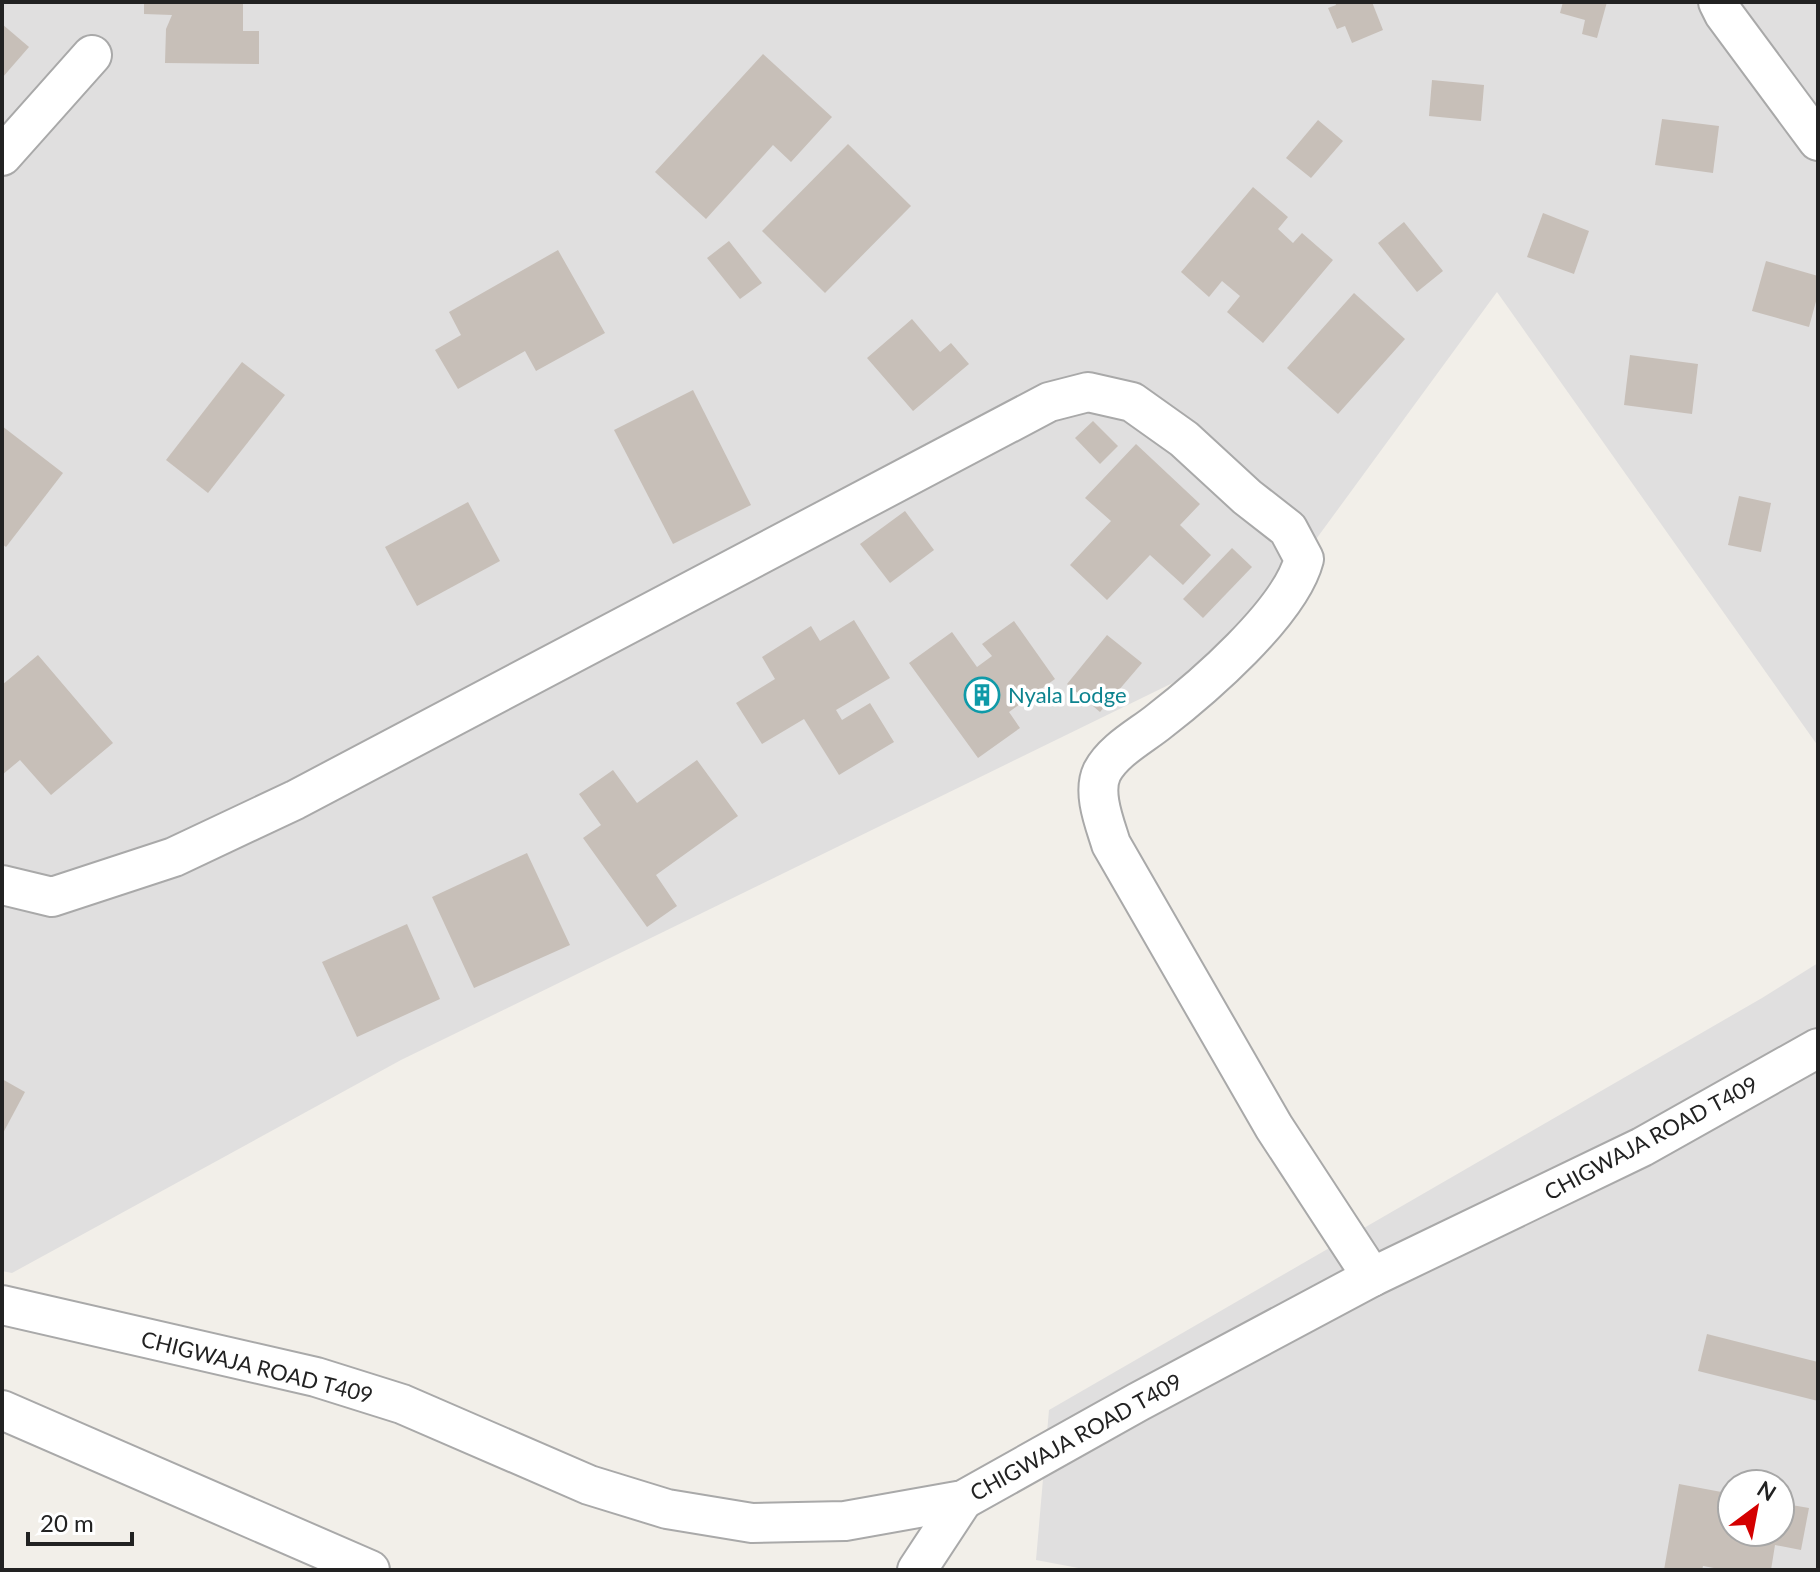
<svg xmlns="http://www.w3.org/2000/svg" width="1820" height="1572" font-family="Lato,sans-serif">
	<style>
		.residential { fill: #e0dfdf; fill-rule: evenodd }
		.building { fill: #c7bfb8 }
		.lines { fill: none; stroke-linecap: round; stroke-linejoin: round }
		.minor-casing { stroke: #a9a9a9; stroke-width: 42 }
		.minor { stroke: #fff; stroke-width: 38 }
		.labels { text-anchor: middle; stroke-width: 7; stroke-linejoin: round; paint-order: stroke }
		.culture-label { font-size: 22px; fill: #0d838f; stroke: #fff; text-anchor: start }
		.street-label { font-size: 22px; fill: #222; stroke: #fff }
	</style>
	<rect width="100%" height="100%" fill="#f2efe9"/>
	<!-- residential -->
	<g class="residential">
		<polygon points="2,2 1818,2 1818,746 1497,292 1232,654 401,1060 12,1273 2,1271"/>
		<path d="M1818 963V1570H1089L1036 1560 1049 1410 1762 998ZM1732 1484H1780V1532H1732Z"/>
	</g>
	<!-- building -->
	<g class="building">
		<polygon points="144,2 243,2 243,31 259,31 259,64 165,63 166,29 172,15 144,14"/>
		<polygon points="1335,2 1372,2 1383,30 1352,43 1345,26 1337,29 1328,8 1336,5"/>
		<polygon points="1563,2 1607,2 1597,38 1582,34 1585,20 1560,13"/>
		<polygon points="2,24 29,47 2,78"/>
		<polygon points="763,54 832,117 791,162 773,145 706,219 655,172"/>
		<polygon points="1432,80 1484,85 1481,121 1429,116"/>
		<polygon points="1662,119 1719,126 1713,173 1655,165"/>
		<polygon points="1318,120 1343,141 1311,178 1286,158"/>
		<polygon points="848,144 911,206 825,293 762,231"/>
		<polygon points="1253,187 1288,217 1278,229 1293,243 1302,233 1333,260 1263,343 1227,312 1240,296 1222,281 1209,297 1181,272"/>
		<polygon points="1543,213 1589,231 1574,274 1527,257"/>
		<polygon points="1404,222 1443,271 1417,292 1378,243"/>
		<polygon points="729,241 762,283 740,299 707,258"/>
		<polygon points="558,250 605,333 536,371 525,351 458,389 435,350 461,335 449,312"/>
		<polygon points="1766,261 1818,276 1818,294 1809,327 1752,311"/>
		<polygon points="1354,293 1405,339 1338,414 1287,368"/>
		<polygon points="912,319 940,352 951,343 969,364 913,411 867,358"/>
		<polygon points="1630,355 1698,364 1692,414 1624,405"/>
		<polygon points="242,362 285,395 208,493 166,460"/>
		<polygon points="693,390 751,505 673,544 614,430"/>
		<polygon points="1093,421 1118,446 1100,464 1075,438"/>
		<polygon points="2,426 63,473 6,547 2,544"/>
		<polygon points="1136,444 1200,504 1180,525 1211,555 1183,585 1150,555 1107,600 1070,565 1111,521 1085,498"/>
		<polygon points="1739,496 1771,503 1761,552 1728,545"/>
		<polygon points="468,502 500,561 417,606 385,547"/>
		<polygon points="905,511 934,550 890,583 860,544"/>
		<polygon points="1232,548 1252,567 1203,618 1183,599"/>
		<polygon points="854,620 890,678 836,710 842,720 870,703 894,742 839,775 804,719 762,744 736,703 775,679 762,657 811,626 820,641"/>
		<polygon points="1014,621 1055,679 1009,712 1020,728 978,758 909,663 952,632 977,667 992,656 982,644"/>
		<polygon points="1107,635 1142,663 1100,712 1067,684"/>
		<polygon points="38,655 113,743 51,795 20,760 2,775 2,685"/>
		<polygon points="697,760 738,816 656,875 677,906 647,927 583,838 601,825 579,794 613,770 637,803"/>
		<polygon points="527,853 570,945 474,988 432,897"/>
		<polygon points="407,924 440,999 357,1037 322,962"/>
		<polygon points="2,1079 25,1092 2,1135"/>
		<polygon points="1707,1334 1818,1362 1818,1401 1698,1371"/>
		<polygon points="1679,1484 1732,1494 1732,1532 1780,1532 1780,1503 1809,1508 1801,1550 1775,1545 1771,1570 1725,1570 1703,1566 1702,1570 1664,1570"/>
	</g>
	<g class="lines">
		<!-- minor casing -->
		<g class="minor-casing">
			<g id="minor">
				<polyline points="1718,2 1724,14 1818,141"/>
				<polyline points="2,156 92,55"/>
				<path d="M2 885 52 897 174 857 295 800 1049 402 1088 392 1132 402 1184 439 1247 497 1288 529 1304 559C1290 613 1201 689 1157 723 1139 737 1113 751 1102 772 1092 793 1105 824 1111 844L1274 1127 1372 1277"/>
				<polyline points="2,1305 316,1377 402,1404 589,1485 667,1509 752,1523 845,1521 963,1500 1138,1402 1372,1277 1642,1147 1818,1048"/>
				<polyline points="2,1410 370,1570"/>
				<polyline points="917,1570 963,1500"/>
			</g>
		</g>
		<!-- minor -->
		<use href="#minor" class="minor"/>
	</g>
	<!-- icons -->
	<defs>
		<g id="building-ring" transform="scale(1.8)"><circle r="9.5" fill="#fff" stroke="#0f9aa8" stroke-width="1.5"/><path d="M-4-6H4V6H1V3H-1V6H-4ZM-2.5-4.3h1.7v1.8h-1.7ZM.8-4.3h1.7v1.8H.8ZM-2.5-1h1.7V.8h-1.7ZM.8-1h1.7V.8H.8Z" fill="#0f9aa8"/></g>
	</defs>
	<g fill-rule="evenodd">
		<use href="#building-ring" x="982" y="695"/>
	</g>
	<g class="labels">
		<!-- culture labels -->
		<g class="culture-label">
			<text x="1008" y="703">Nyala Lodge</text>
		</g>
		<!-- street labels -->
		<g class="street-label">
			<text transform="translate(1651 1138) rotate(-28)" y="8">CHIGWAJA ROAD T409</text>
			<text transform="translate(257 1367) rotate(14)" y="8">CHIGWAJA ROAD T409</text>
			<text transform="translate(1076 1437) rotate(-29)" y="8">CHIGWAJA ROAD T409</text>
		</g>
	</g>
	<!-- border -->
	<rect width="1820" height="1572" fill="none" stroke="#222222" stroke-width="8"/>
	<!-- north arrow -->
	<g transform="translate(1756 1508) rotate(32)"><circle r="38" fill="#ffffff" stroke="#a7a7a7" stroke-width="2"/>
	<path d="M0-6L14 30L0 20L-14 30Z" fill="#d40000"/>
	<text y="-12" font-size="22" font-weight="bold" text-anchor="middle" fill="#222222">N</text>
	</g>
	<!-- scale -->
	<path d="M28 1532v12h104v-12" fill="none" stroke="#222222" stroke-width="4"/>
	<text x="40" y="1532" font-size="24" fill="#222222" stroke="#ffffff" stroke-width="6" paint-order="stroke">20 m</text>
</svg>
